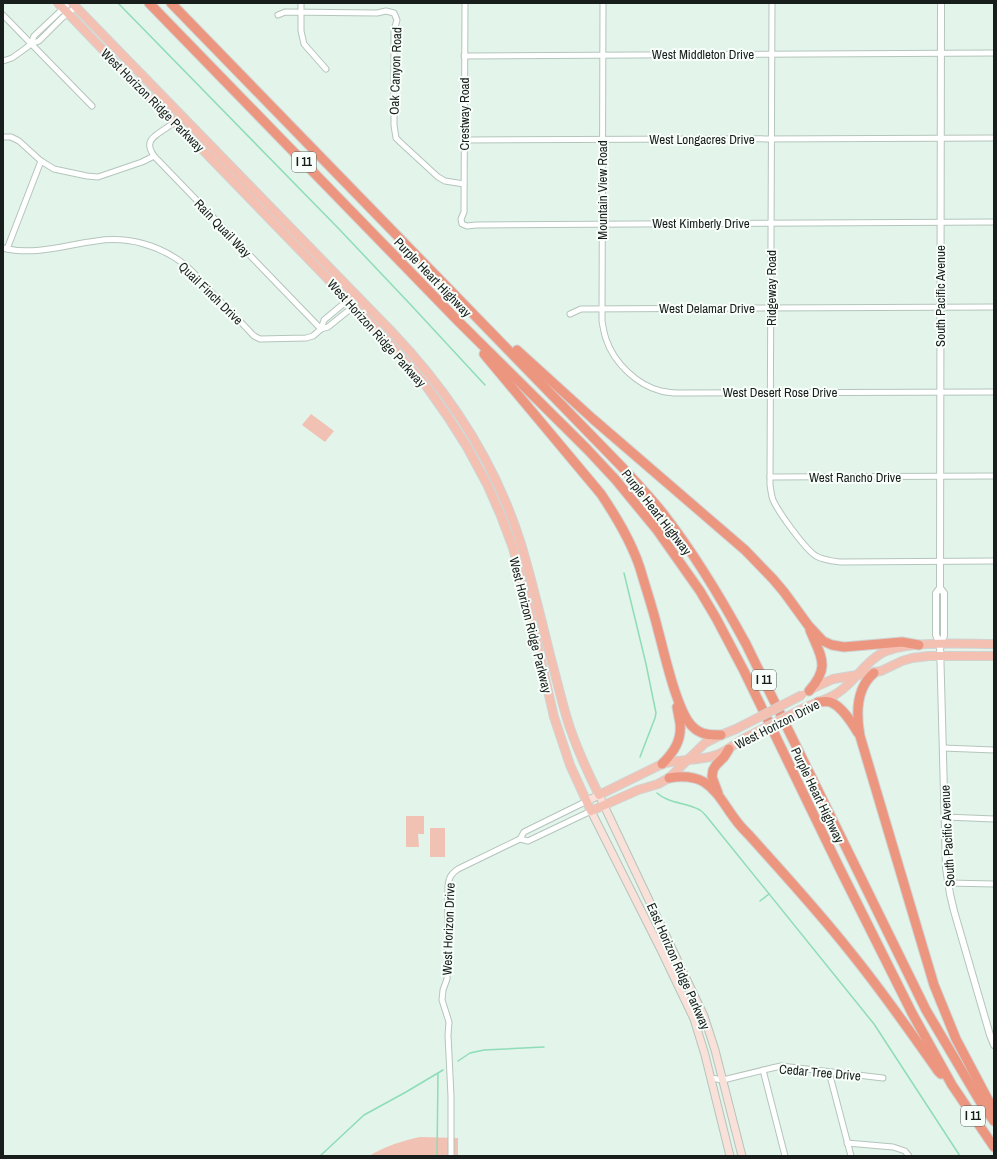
<svg xmlns="http://www.w3.org/2000/svg" width="997" height="1159" font-family="'Archivo Narrow',sans-serif">
	<style>
		.green { fill: #f1c1b4 }
		.lines { fill: none; stroke-linecap: round; stroke-linejoin: round }
		.stream { stroke: #8eddb6; stroke-width: 1.5 }
		.minor-casing { stroke: #b4c5bc; stroke-width: 7 }
		.tertiary-casing { stroke: #b4c5bc; stroke-width: 8 }
		.secondary-casing { stroke: #b4c5bc; stroke-width: 9 }
		.primary-casing { stroke: #d1d2d1; stroke-width: 10 }
		.motorway-casing { stroke: #d1d2d1; stroke-width: 11 }
		.minor { stroke: #fff; stroke-width: 5 }
		.tertiary { stroke: #fff; stroke-width: 6 }
		.secondary { stroke: #f9e0d9; stroke-width: 7 }
		.primary { stroke: #f4c0b2; stroke-width: 8 }
		.motorway { stroke: #ec967f; stroke-width: 9 }
		.primary-bridge-casing { stroke: #d1d2d1; stroke-width: 10; stroke-linecap: butt }
		.primary-bridge { stroke: #f4c0b2; stroke-width: 8 }
		.labels { text-anchor: middle; stroke-width: 4; stroke-linejoin: round; paint-order: stroke }
		.shield { fill: #f8fffb; stroke: #5b625e; stroke-width: 1 }
		.shield-label { font-size: 12px; font-weight: bold; fill: #181e1b }
		.street-label { font-size: 13px; fill: #181e1b; stroke: #f8fffb }
	</style>
	<rect width="100%" height="100%" fill="#e3f4eb"/>
	<!-- green -->
	<g class="green">
		<polygon points="311,414 334,431 325,442 302,425"/>
		<polygon points="406,816 424,816 424,834 418,834 419,847 406,847"/>
		<rect x="430" y="828" width="15" height="29"/>
		<path d="M420 1137 458 1138V1156H369C385 1146 402 1141 420 1137Z"/>
	</g>
	<g class="lines">
		<!-- stream -->
		<g class="stream">
			<polyline points="118,3 339,229 410,304 485,385"/>
			<polyline points="624,573 646,664 656,713 655,718 640,757"/>
			<path d="M657 793C669 804 686 802 700 810 703 812 705 815 707 817L874 1024 960 1156"/>
			<polyline points="760,901 769,894"/>
			<polyline points="458,1061 470,1053 484,1050 544,1047"/>
			<polyline points="320,1156 364,1115 406,1092 443,1070"/>
			<polyline points="437,1156 438,1074"/>
		</g>
		<!-- minor casing -->
		<g class="minor-casing">
			<g id="minor">
				<polyline points="301,3 301,31 304,44 326,69"/>
				<polyline points="465,3 464,212 461,219 462,224 467,226 476,225 994,222"/>
				<path d="M603 3 602 321C603 327 604 333 606 339 614 363 637 385 661 391 666 392 672 393 677 393L994 392"/>
				<path d="M772 3 770 485C771 490 771 495 773 500 779 513 805 549 816 556 823 560 832 561 840 562L994 561"/>
				<polyline points="3,15 92,106"/>
				<polyline points="278,15 285,12 377,13 386,11 394,13 397,20 394,30 394,125 396,138 400,142 438,177 445,181 464,184"/>
				<polyline points="31,44 39,41 62,18 76,7"/>
				<polyline points="464,56 994,53"/>
				<polyline points="3,61 12,58 26,48 31,44 34,36 69,3"/>
				<path d="M169 126C163 131 147 138 150 147 150 150 153 154 154 156L321 329"/>
				<polyline points="3,137 11,137 19,141 41,161 54,169 87,176 98,177 142,162 154,156"/>
				<polyline points="464,140 994,138"/>
				<path d="M3 248C34 256 65 245 96 241 128 236 159 245 184 264 194 272 203 283 212 293 226 307 240 321 254 336L260 339 306 338 313 336 321 329 328 327 354 306"/>
				<polyline points="7,249 41,161"/>
				<polyline points="570,314 581,309 994,307"/>
				<polyline points="321,329 324,320 348,300"/>
				<polyline points="770,477 994,476"/>
				<polyline points="943,748 994,750"/>
				<polyline points="945,817 994,819"/>
				<polyline points="520,839 528,841 591,811"/>
				<polyline points="948,883 994,884"/>
				<polyline points="763,1070 785,1156"/>
				<polyline points="829,1072 851,1156"/>
				<polyline points="711,1078 723,1080 772,1068 781,1066 883,1078"/>
				<polyline points="847,1143 893,1147 905,1151 909,1156"/>
				<path d="M451 1156V1096L448 1035 449 1022 442 1000 443 990 447 979 448 886C449 877 451 874 458 869L520 839 524 832 587 801"/>
			</g>
		</g>
		<!-- tertiary casing -->
		<g class="tertiary-casing">
			<g id="tertiary">
				<polyline points="941,3 940,581 940,588 936,593 936,635 940,644 946,868 950,894 954,911 990,1035 994,1045"/>
				<polyline points="940,588 944,593 944,636 940,644"/>
			</g>
		</g>
		<!-- secondary casing -->
		<g class="secondary-casing">
			<g id="secondary">
				<polyline points="587,801 599,795 704,1016 715,1050 742,1156"/>
				<polyline points="591,811 661,950 694,1019 705,1055 730,1156"/>
			</g>
		</g>
		<!-- primary casing -->
		<g class="primary-casing">
			<g id="primary">
				<polyline points="58,3 135,83 200,147 386,339 424,383 448,417 467,447 487,484 501,516 513,548 528,604 554,717 570,765 591,811 638,790 658,784 669,778 705,743 721,735 736,729"/>
				<path d="M72 3 392 332C449 392 496 464 521 544 532 581 541 618 550 655 557 680 562 704 570 728 578 751 588 773 599 795L662 764C679 759 700 761 716 755 726 752 734 744 743 739"/>
				<polyline points="811,689 833,679 881,671 902,661 912,658 929,656 994,656"/>
				<path d="M806 707C817 702 830 699 839 692 855 681 865 662 882 653 909 640 964 644 994 644"/>
			</g>
		</g>
		<!-- motorway casing -->
		<g class="motorway-casing">
			<g id="motorway">
				<polyline points="149,3 459,322 587,449 615,479 657,530 700,591 716,618 744,671 839,867 912,1013 952,1085 994,1147"/>
				<path d="M171 3 621 466C635 481 649 496 662 512 694 553 721 598 746 644L926 1010 981 1103 994 1121"/>
				<polyline points="517,350 593,419 745,550 773,579 784,592 808,625 823,641 832,645 844,647 902,642 919,645"/>
				<path d="M484 354 601 494C617 518 631 541 640 568 646 589 653 609 658 630 664 651 677 713 693 727 701 735 710 735 721 735"/>
				<path d="M874 673C856 688 856 714 860 736L934 985 956 1039 994 1111"/>
				<path d="M809 691C831 666 821 657 810 630"/>
				<path d="M818 702C822 702 826 701 830 702 842 706 852 723 858 733"/>
				<path d="M662 764C674 752 682 740 680 723 679 718 678 712 677 707"/>
				<path d="M669 778C681 776 693 776 704 782 718 791 725 806 735 819 739 825 744 830 749 835 784 874 820 913 852 954 882 991 910 1031 938 1071L941 1074"/>
				<polyline points="718,793 712,777 713,770 716,765 724,757 729,749"/>
			</g>
		</g>
		<!-- minor -->
		<use href="#minor" class="minor"/>
		<!-- tertiary -->
		<use href="#tertiary" class="tertiary"/>
		<!-- secondary -->
		<use href="#secondary" class="secondary"/>
		<!-- primary -->
		<use href="#primary" class="primary"/>
		<!-- motorway -->
		<use href="#motorway" class="motorway"/>
		<!-- primary-bridge casing -->
		<g class="primary-bridge-casing">
			<g id="primary-bridge">
				<polyline points="736,729 802,695"/>
				<polyline points="743,739 806,707"/>
			</g>
		</g>
		<!-- primary-bridge -->
		<use href="#primary-bridge" class="primary-bridge"/>
	</g>
	<g class="labels">
		<!-- shield labels -->
		<g class="shield">
			<rect x="292" y="152" width="24" height="20" rx="3"/>
			<rect x="752" y="670" width="24" height="20" rx="3"/>
			<rect x="961" y="1106" width="24" height="20" rx="3"/>
		</g>
		<g class="shield-label">
			<text x="304" y="166">I 11</text>
			<text x="764" y="684">I 11</text>
			<text x="973" y="1120">I 11</text>
		</g>
		<!-- street labels -->
		<g class="street-label">
			<text x="703" y="59">West Middleton Drive</text>
			<text transform="translate(395 71) rotate(-88)" y="5">Oak Canyon Road</text>
			<text transform="translate(153 100) rotate(45)" y="5">West Horizon Ridge Parkway</text>
			<text transform="translate(464 114) rotate(-90)" y="5">Crestway Road</text>
			<text x="702" y="144">West Longacres Drive</text>
			<text transform="translate(602 190) rotate(-90)" y="5">Mountain View Road</text>
			<text x="701" y="228">West Kimberly Drive</text>
			<text transform="translate(223 228) rotate(46)" y="5">Rain Quail Way</text>
			<text transform="translate(433 277) rotate(46)" y="5">Purple Heart Highway</text>
			<text transform="translate(771 288) rotate(-90)" y="5">Ridgeway Road</text>
			<text transform="translate(211 293) rotate(44)" y="5">Quail Finch Drive</text>
			<text transform="translate(940 296) rotate(-90)" y="5">South Pacific Avenue</text>
			<text x="707" y="313">West Delamar Drive</text>
			<text transform="translate(377 333) rotate(48)" y="5">West Horizon Ridge Parkway</text>
			<text x="780" y="397">West Desert Rose Drive</text>
			<text x="855" y="482">West Rancho Drive</text>
			<text transform="translate(657 512) rotate(52)" y="5">Purple Heart Highway</text>
			<text transform="translate(531 625) rotate(76)" y="5">West Horizon Ridge Parkway</text>
			<text transform="translate(777 724) rotate(-27)" y="5">West Horizon Drive</text>
			<text transform="translate(818 795) rotate(64)" y="5">Purple Heart Highway</text>
			<text transform="translate(947 836) rotate(-93)" y="5">South Pacific Avenue</text>
			<text transform="translate(448 929) rotate(-88)" y="5">West Horizon Drive</text>
			<text transform="translate(679 966) rotate(66)" y="5">East Horizon Ridge Parkway</text>
			<text transform="translate(820 1072) rotate(5)" y="5">Cedar Tree Drive</text>
		</g>
	</g>
	<!-- border -->
	<rect width="997" height="1159" fill="none" stroke="#181e1b" stroke-width="8"/>
</svg>
